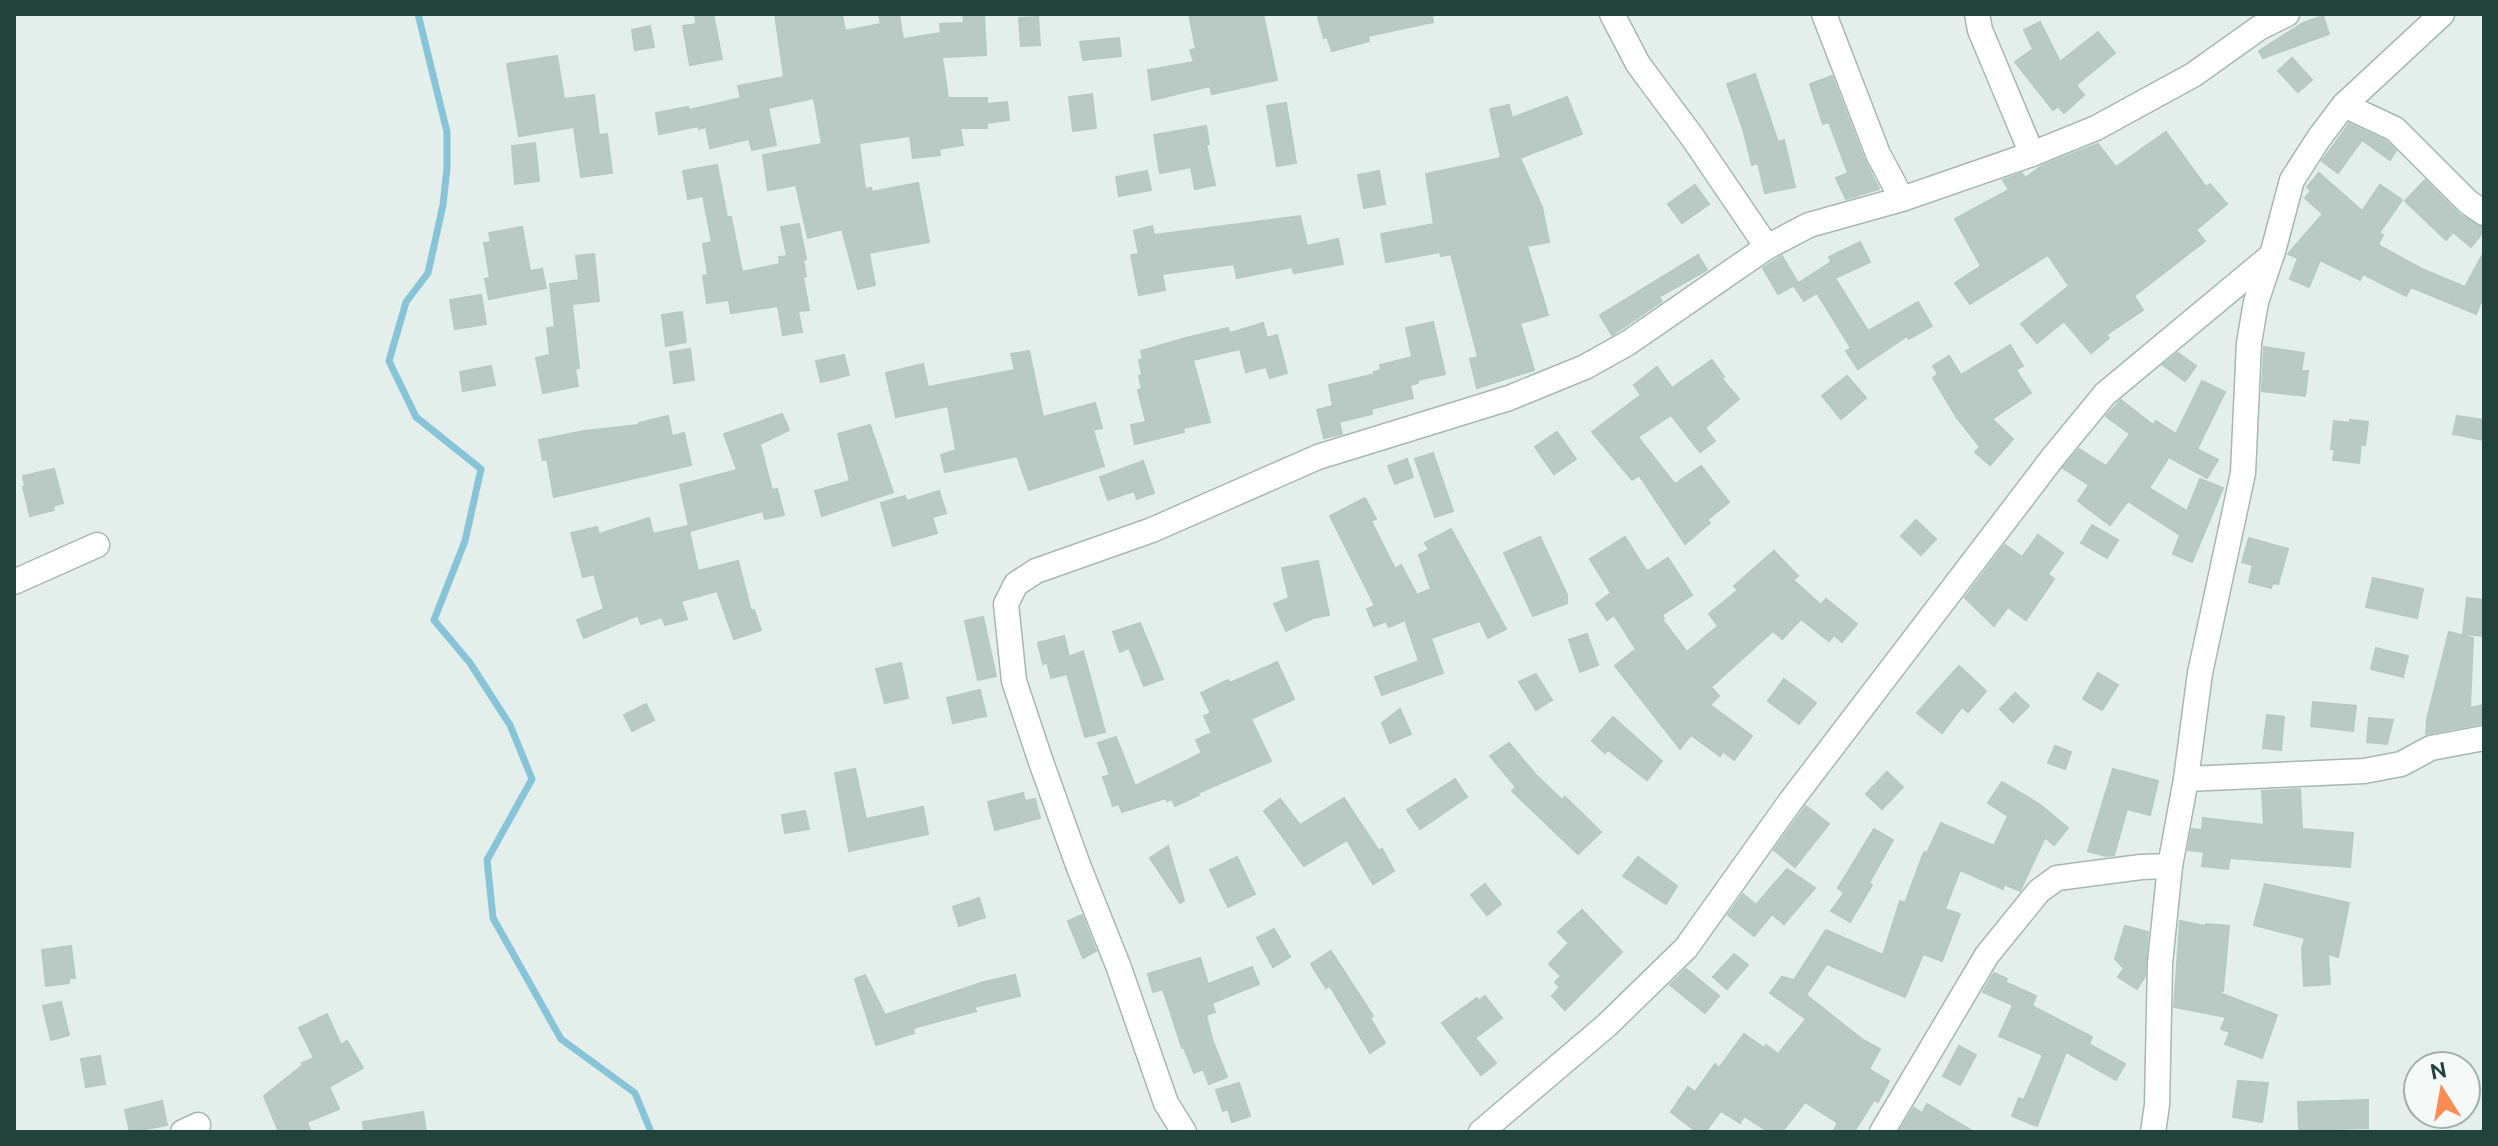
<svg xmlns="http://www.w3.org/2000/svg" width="2498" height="1146" font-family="Ubuntu,sans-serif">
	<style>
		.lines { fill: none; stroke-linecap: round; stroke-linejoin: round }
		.stream { stroke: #88c4d7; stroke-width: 7 }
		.building { fill: #b9cac4; stroke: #b6c9c3; stroke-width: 2 }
		.minor-casing { stroke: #a6b8b3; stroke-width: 27 }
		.minor { stroke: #fff; stroke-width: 24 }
	</style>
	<rect width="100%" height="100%" fill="#e4efeb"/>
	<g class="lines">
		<!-- stream -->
		<polyline class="stream" points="418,14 447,132 447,168 443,205 428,273 406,302 389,361 416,417 481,469 465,541 434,620 470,663 510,725 532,779 487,860 493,918 561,1039 635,1093 651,1132"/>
	</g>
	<!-- building -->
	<g class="building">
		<polygon points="695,14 713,14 722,59 690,65 683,26 696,24"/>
		<polygon points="775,14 842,14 845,31 881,24 879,14 899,14 903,39 941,33 940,24 964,23 963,14 984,14 986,55 942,57 948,98 987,98 987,104 1007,102 1009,120 987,123 987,128 960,128 963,145 939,149 940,155 913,158 910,136 859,143 865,189 871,188 872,192 918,183 929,242 869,253 875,285 858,289 842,229 808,238 796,185 768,190 763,155 822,144 814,98 768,108 776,145 752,150 749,139 710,148 706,127 699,129 699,126 659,134 656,113 688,107 689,110 741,98 738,86 784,77"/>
		<polygon points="1189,14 1263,14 1277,80 1212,94 1210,86 1152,100 1148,70 1194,62 1190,50 1196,49"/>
		<polygon points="1317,14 1432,14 1433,22 1368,36 1369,41 1332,51 1327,37 1324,38"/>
		<polygon points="2323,16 2329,34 2263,58 2259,51 2303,23"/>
		<polygon points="1038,17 1040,45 1021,46 1019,18"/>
		<polygon points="2040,22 2060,62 2098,32 2115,53 2076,85 2084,95 2064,113 2058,106 2053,110 2015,62 2033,49 2024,30"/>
		<polygon points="650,26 654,47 635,50 632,30"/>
		<polygon points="1119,38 1121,56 1083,60 1080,42"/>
		<polygon points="557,56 564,99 594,95 599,135 607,134 612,173 581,177 574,127 519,136 507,64"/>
		<polygon points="2292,58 2312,80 2298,92 2278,71"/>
		<polygon points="1755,74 1778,142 1784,140 1795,187 1765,193 1758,163 1752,165 1743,129 1727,84"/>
		<polygon points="1832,76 1864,159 1879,189 1846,199 1836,178 1848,173 1829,122 1823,124 1810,84"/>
		<polygon points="1092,94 1096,128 1073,131 1069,97"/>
		<polygon points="1567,97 1582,134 1520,158 1542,207 1549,242 1527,246 1548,315 1520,323 1534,370 1477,388 1470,359 1478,357 1451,254 1441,256 1440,252 1386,262 1381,234 1434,224 1426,174 1501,158 1490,109 1509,105 1512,118"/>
		<polygon points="1286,103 1296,163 1277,166 1267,106"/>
		<polygon points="2349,124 2386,141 2396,151 2390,160 2362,140 2338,173 2322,161"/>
		<polygon points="1206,126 1209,144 1206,144 1215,185 1195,189 1191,167 1160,173 1154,135"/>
		<polygon points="2166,132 2206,187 2210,184 2227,204 2196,230 2205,241 2134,296 2143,310 2106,335 2109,338 2091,353 2064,321 2037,343 2021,324 2069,286 2048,255 1970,304 1955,283 1981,266 1955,219 2009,190 2003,180 2022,173 2025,178 2042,166 2098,144 2116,167"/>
		<polygon points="535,143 539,181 515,184 512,146"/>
		<polygon points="717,165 727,217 731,217 742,272 780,264 779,257 787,256 781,227 799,224 806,259 803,260 806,276 803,277 809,310 798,311 802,332 783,335 778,306 731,313 729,300 707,303 703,276 708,275 703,244 712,242 703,196 688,199 683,171"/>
		<polygon points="1147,171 1151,190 1119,196 1116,177"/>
		<polygon points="1379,171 1385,204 1364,208 1358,175"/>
		<polygon points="2319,173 2362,211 2380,185 2402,200 2379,233 2383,235 2378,245 2422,269 2465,287 2484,252 2484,295 2476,314 2411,287 2406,296 2363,274 2360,280 2320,260 2309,287 2290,279 2298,258 2288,254 2323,214 2305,198 2311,191 2307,187"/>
		<polygon points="2425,180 2459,214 2484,228 2484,231 2471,247 2453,232 2446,240 2405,201"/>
		<polygon points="1695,185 1709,204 1682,223 1668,204"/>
		<polygon points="1300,216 1307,246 1338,239 1343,264 1294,273 1292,267 1237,278 1234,264 1162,274 1165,290 1139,295 1131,255 1139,254 1134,231 1152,226 1154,235"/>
		<polygon points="522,227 530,271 542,269 546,288 489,299 485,279 490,278 484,243 491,242 489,233"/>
		<polygon points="1860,242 1870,262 1835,278 1868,331 1918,302 1932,326 1909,339 1907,336 1858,369 1846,351 1851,348 1817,293 1804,301 1794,286 1831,262 1829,257"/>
		<polygon points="594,254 599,301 572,304 579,368 575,369 578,386 543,393 536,358 550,355 547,328 555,327 550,284 579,280 576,256"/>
		<polygon points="1698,255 1707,270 1659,297 1662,301 1612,335 1600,315"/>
		<polygon points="1782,256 1798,283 1778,294 1763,268"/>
		<polygon points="481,295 486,324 455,329 450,300"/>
		<polygon points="682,312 686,342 666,346 662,315"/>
		<polygon points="1433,322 1445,374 1418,380 1418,383 1410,385 1413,398 1371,409 1372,414 1339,422 1342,434 1324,438 1317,410 1333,406 1329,385 1375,374 1374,372 1381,370 1380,365 1412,357 1406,328"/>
		<polygon points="1263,323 1267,338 1277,335 1287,373 1270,378 1266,367 1246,372 1240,349 1193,360 1210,422 1183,428 1184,432 1135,444 1131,425 1146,422 1138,390 1142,389 1139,376 1142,375 1139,360 1143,359 1141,351 1186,338 1228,328 1230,333"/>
		<polygon points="2010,345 2023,366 2016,370 2031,393 1992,419 2013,439 1990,465 1975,452 1980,447 1957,418 1933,378 1938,374 1933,366 1949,356 1961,375"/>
		<polygon points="2264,347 2304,353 2301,371 2308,371 2305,396 2262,391"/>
		<polygon points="690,349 694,380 674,383 670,352"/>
		<polygon points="1029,351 1043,417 1095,403 1102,428 1093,430 1104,466 1029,490 1017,456 945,472 941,455 956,450 948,406 896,417 886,373 923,364 928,387 1015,370 1011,354"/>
		<polygon points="2178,353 2196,366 2185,381 2163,365"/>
		<polygon points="844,355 849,375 821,382 816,361"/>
		<polygon points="1712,360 1724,377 1721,378 1739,399 1705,428 1715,441 1700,452 1671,415 1638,437 1675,484 1701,466 1729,502 1707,520 1710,523 1685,544 1639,475 1632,480 1592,432 1641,395 1634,385 1657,367 1672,388"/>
		<polygon points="491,366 495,385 463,391 460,372"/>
		<polygon points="1847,376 1866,398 1841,419 1822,396"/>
		<polygon points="2202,381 2225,392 2197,449 2218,460 2207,478 2169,457 2149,488 2187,511 2200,479 2223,488 2192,562 2173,554 2180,535 2128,501 2110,525 2078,501 2089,485 2063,468 2079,449 2106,466 2130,434 2106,416 2121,400 2153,425 2156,421 2176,434"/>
		<polygon points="782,414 789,430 760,444 772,490 777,489 784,515 765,519 763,511 690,531 680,485 737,470 724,434"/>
		<polygon points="668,416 672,436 684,433 691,465 554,497 547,459 543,460 539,440 584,431 639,425 639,423"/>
		<polygon points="2457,416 2484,420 2484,440 2453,434"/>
		<polygon points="2350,420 2368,422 2365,445 2361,444 2359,463 2333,460 2335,450 2331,449 2334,421 2350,423"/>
		<polygon points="870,425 893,492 822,516 815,491 850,481 838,434"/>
		<polygon points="1557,432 1576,459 1554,474 1535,447"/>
		<polygon points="1433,453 1453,511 1435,517 1415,459"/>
		<polygon points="1407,459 1413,477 1395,484 1388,466"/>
		<polygon points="1143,461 1154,493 1137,499 1134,491 1108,500 1100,477"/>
		<polygon points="54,469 63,503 53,506 54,510 30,516 23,487 25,486 23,476"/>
		<polygon points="939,491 946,513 932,517 937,533 893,546 881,503 905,496 907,501"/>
		<polygon points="1365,498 1376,519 1371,521 1395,569 1401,565 1417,595 1431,589 1419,555 1429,550 1425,543 1451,529 1506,629 1488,638 1480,621 1431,638 1443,673 1382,695 1375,677 1419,661 1405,620 1389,627 1386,621 1374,626 1367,609 1375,606 1330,516"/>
		<polygon points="649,518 653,534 688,526 698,571 738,561 751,611 754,610 761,630 734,639 717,591 681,601 687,619 665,625 662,617 641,624 638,615 584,638 577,620 604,609 594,574 583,577 571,533 597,527 599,534"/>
		<polygon points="1916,520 1936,539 1921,555 1901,536"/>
		<polygon points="2092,525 2118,540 2107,558 2081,543"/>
		<polygon points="2038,535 2063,553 2048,574 2054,579 2026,620 2008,607 1994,626 1965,598 2005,545 2022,557"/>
		<polygon points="1540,537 1567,595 1567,603 1533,616 1504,553"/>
		<polygon points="1625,537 1645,569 1648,571 1668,558 1692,595 1662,615 1664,618 1662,619 1687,652 1718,626 1709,614 1738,590 1734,586 1774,551 1798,576 1793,580 1821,605 1826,599 1857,624 1842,642 1834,635 1829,641 1801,619 1782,639 1773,631 1711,687 1719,696 1710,705 1752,736 1734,760 1723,751 1720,756 1691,735 1680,749 1615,666 1636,649 1614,615 1607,620 1596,604 1611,593 1590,559"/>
		<polygon points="2249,538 2288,549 2278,584 2273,583 2271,588 2249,582 2253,565 2242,562"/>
		<polygon points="1318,561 1329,615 1313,618 1286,631 1274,604 1289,598 1282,568"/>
		<polygon points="2373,578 2423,589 2417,618 2366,607"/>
		<polygon points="2467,598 2484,600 2484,636 2463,634"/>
		<polygon points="983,617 996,676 978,680 965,621"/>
		<polygon points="1140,623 1163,679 1144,686 1129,648 1120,652 1113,632"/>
		<polygon points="2449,632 2473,638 2470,708 2484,705 2484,723 2426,734 2427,719"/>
		<polygon points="1587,634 1598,665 1580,672 1569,640"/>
		<polygon points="1064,636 1069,657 1083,651 1105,732 1085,737 1067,674 1051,678 1047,662 1043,664 1038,643"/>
		<polygon points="2376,648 2408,656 2403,677 2371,669"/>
		<polygon points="1277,662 1294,699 1251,719 1271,761 1198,793 1199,795 1175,806 1172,799 1167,801 1166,798 1122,812 1119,804 1113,806 1103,777 1110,775 1098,743 1116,737 1135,786 1202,753 1196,740 1212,733 1204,716 1211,713 1201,693 1228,680 1230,683"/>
		<polygon points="901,663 908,698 885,703 876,669"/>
		<polygon points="1959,666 1986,691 1968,712 1962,707 1942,733 1917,713"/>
		<polygon points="2098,673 2118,685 2102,710 2083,699"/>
		<polygon points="1536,674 1552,700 1536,710 1519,682"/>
		<polygon points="1784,679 1816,703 1799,724 1768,701"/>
		<polygon points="980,690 986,716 953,723 947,698"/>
		<polygon points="2015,693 2029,706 2013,722 2000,709"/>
		<polygon points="2313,702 2356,706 2353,731 2311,726"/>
		<polygon points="646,704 654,720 632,731 624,715"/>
		<polygon points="1400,709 1411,734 1390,743 1382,723"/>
		<polygon points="2267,715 2284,717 2281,750 2263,748"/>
		<polygon points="1613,717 1662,761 1647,780 1608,750 1605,753 1592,741"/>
		<polygon points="2369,718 2393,720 2387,744 2367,742"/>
		<polygon points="1509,743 1536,775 1562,800 1565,797 1601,832 1578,854 1512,791 1516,787 1490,756"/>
		<polygon points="2055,746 2071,752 2065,769 2048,763"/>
		<polygon points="855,769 866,819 923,807 928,834 849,851 835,773"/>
		<polygon points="2113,769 2158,781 2150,815 2127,809 2114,855 2106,856 2088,851"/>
		<polygon points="1887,772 1903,787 1882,809 1866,794"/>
		<polygon points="1455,779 1467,797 1420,829 1407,810"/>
		<polygon points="2002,782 2039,804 2068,828 2054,845 2045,837 2020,891 2004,884 2003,889 1960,870 1945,909 1960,914 1942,961 1923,954 1905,997 1827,964 1806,995 1863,1040 1880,1049 1869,1069 1889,1081 1878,1102 1874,1100 1854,1132 1833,1132 1838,1123 1805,1102 1782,1132 1769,1132 1744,1116 1740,1123 1721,1111 1705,1132 1697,1132 1671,1112 1688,1087 1695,1092 1715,1064 1719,1068 1744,1034 1764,1048 1766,1045 1778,1054 1806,1019 1770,993 1782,977 1794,980 1826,930 1883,955 1900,901 1905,903 1924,852 1927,853 1941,823 1994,846 2008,816 1988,803"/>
		<polygon points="2300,789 2302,829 2353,833 2350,867 2230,858 2228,869 2202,866 2204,852 2188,850 2192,829 2202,830 2203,818 2264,825 2262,791"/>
		<polygon points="1023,793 1025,801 1035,799 1040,818 995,830 988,802"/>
		<polygon points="1344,798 1379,851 1382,849 1394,871 1373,884 1347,840 1304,866 1264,811 1280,799 1300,825"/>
		<polygon points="1806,806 1829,824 1795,867 1774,850"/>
		<polygon points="805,811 809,829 785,833 782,815"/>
		<polygon points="1874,829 1893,840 1869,883 1872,885 1850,922 1831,911 1844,893 1838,888"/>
		<polygon points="1168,846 1184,901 1180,903 1150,858"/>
		<polygon points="1237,857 1255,894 1228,907 1210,870"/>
		<polygon points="1638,857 1677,886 1666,904 1623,876"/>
		<polygon points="1787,869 1815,888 1784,924 1772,914 1754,936 1728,915 1743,894 1756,905"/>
		<polygon points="1485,884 1501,904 1487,915 1471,895"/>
		<polygon points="2265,884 2349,903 2338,957 2328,954 2330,984 2304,986 2302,949 2305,938 2254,925"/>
		<polygon points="979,898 985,917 959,926 953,907"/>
		<polygon points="1582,910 1622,952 1565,1010 1552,996 1560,987 1555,982 1561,976 1549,964 1569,943 1558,932"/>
		<polygon points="1082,915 1096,951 1083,958 1068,921"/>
		<polygon points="2180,921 2205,926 2206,924 2229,926 2223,991 2217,992 2277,1015 2262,1058 2225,1044 2230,1032 2221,1029 2226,1017 2174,1007"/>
		<polygon points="2125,926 2148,932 2145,976 2137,989 2118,977 2124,968 2115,959"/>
		<polygon points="1274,929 1290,957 1273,967 1257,938"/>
		<polygon points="71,946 75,978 69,978 69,983 46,986 42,950"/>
		<polygon points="1331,951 1373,1016 1370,1018 1385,1043 1370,1053 1330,986 1326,988 1311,964"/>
		<polygon points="1734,954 1748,965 1727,989 1713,977"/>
		<polygon points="1200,958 1208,984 1252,967 1259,984 1212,1003 1215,1012 1206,1015 1212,1039 1227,1077 1209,1084 1203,1069 1194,1073 1184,1048 1182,1048 1163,989 1153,992 1148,974"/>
		<polygon points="1686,969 1719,996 1705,1013 1670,985"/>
		<polygon points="1994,973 2007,979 2005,982 2036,996 2032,1006 2092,1037 2089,1044 2125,1064 2116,1080 2066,1052 2037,1126 2012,1116 2019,1098 2024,1100 2043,1055 1999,1036 2013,1005 1983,992"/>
		<polygon points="865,975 885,1015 984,982 1015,975 1020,996 974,1007 976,1011 913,1028 914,1033 876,1045 855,979"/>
		<polygon points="1485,996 1502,1018 1475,1038 1496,1063 1481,1075 1442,1023 1477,998 1479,1001"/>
		<polygon points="61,1002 69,1035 51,1040 43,1006"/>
		<polygon points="327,1014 341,1045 347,1041 363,1068 329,1087 339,1109 307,1122 311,1132 279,1132 264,1096 303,1065 302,1063 314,1058 299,1028"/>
		<polygon points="1959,1046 1976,1055 1960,1085 1943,1076"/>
		<polygon points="100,1056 105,1084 86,1087 81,1059"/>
		<polygon points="2238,1081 2268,1083 2262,1122 2233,1117"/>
		<polygon points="1239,1083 1250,1116 1232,1122 1228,1109 1223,1111 1216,1090"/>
		<polygon points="2368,1100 2368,1128 2299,1130 2298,1102"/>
		<polygon points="162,1101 167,1125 130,1132 125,1110"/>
		<polygon points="1927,1104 1974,1132 1899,1132 1914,1108 1922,1113"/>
		<polygon points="423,1112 426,1132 364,1132 363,1122"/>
	</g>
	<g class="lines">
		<!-- minor casing -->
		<g class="minor-casing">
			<g id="minor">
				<polyline points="1612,14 1638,64 1693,138 1767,247"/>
				<polyline points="1824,14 1878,154 1902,199"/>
				<polyline points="1977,14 1980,30 2032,154"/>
				<polyline points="2344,105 2395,129 2468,202 2484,213"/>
				<polyline points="14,582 97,545"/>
				<polyline points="2186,779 2364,771 2401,764 2431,748 2484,738"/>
				<polyline points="183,1132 198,1125"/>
				<polyline points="1184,1132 1166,1103 1119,968 1078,865 1041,762 1014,681 1006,604 1016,584 1036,571 1152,530 1318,457 1509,398 1585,367 1628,343 1767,247 1809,225 1902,199 2032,154 2096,128 2193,75 2259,28 2287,14"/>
				<polyline points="1481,1132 1607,1025 1686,948 1790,802 2054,456 2105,394 2272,255 2292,180 2319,138 2344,105 2442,14"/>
				<polyline points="1882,1132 1987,955 2039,891 2057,878 2141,867 2170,866"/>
				<polyline points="2153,1132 2157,1105 2160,963 2170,866 2186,779 2200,673 2243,473 2249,343 2256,302 2271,257"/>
			</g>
		</g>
		<!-- minor -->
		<use href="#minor" class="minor"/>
	</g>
	<!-- border -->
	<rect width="2498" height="1146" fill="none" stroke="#22423c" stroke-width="32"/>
	<!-- north arrow -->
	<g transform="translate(2442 1090) rotate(349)"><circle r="38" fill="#f5faf8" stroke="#a1b0ad" stroke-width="2"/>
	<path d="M0-6L14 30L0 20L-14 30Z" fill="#fc8c54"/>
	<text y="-12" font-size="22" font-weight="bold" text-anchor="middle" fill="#22423c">N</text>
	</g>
</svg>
